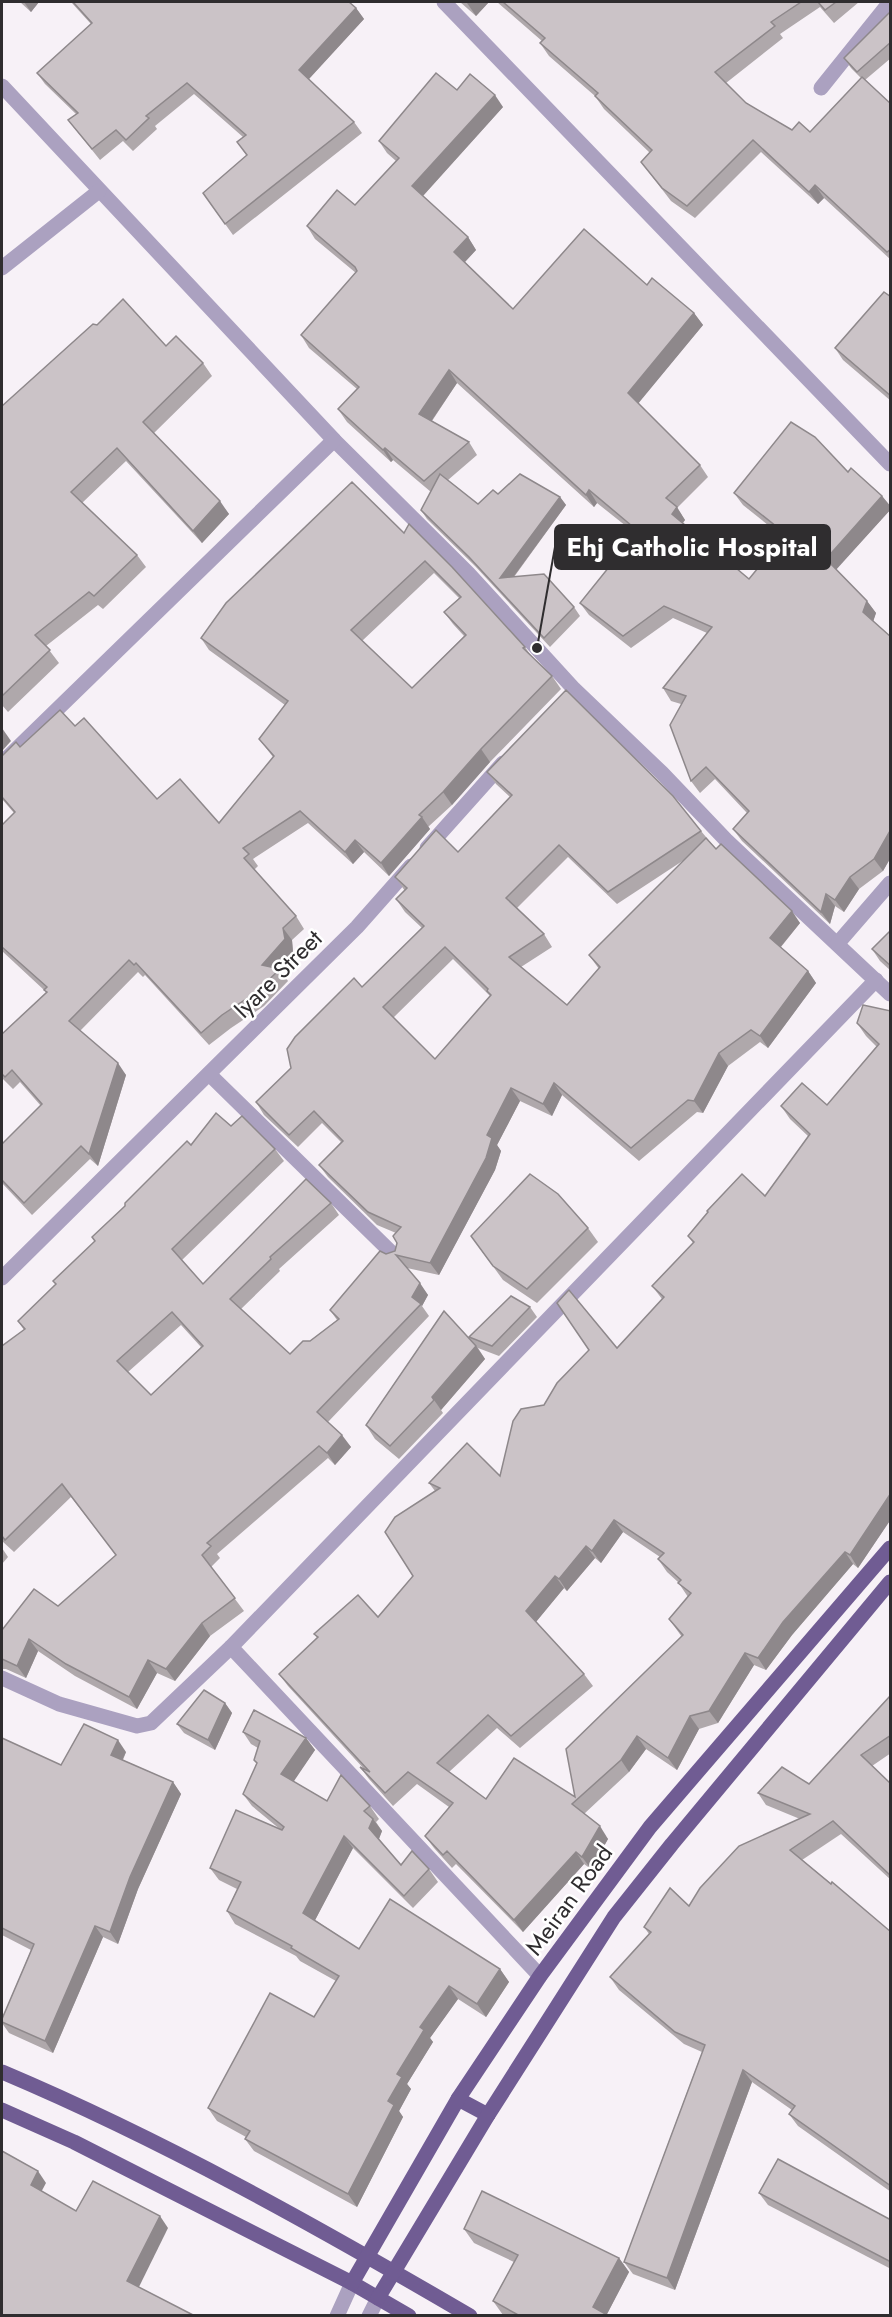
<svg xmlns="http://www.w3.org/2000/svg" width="892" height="2317" font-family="Jost,sans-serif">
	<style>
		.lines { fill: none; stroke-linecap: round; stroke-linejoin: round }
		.minor { stroke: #aba1c0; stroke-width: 15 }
		.major { stroke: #705c93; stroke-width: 15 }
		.wall { fill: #afa8ab; fill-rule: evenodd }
		.shaded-wall { fill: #8e888b }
		.building { fill: #cbc3c7; stroke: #8e888b; stroke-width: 1.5; fill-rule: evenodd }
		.labels { text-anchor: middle; stroke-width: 5; stroke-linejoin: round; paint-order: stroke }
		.street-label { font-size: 24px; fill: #2f2d2f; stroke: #fff }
		.leader { fill: none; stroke: #2f2d2f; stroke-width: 2 }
		.callout-dot { fill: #2f2d2f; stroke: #fff; stroke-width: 2 }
		.callout { fill: #2f2d2f; stroke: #2f2d2f; stroke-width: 2 }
		.callout-label { font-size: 26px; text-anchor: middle; font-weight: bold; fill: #fff }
	</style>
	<rect width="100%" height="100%" fill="#f7f1f7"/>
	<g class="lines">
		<!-- minor -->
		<g class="minor">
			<polyline points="444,2 890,464"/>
			<polyline points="2,86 334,440 468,573 574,689 662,773 726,840 890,994"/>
			<polyline points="821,88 890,2"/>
			<polyline points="2,268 99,191"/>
			<polyline points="2,763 334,440"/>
			<polyline points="427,848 503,763"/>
			<polyline points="838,943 890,883"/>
			<polyline points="209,1074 396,1257"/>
			<polyline points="2,1278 357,927 411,866"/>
			<polyline points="2,1678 59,1704 137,1726 151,1723 231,1647"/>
			<polyline points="540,1976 231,1647 876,980"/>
			<polyline points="337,2316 352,2283"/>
			<polyline points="369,2316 378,2298"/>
		</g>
		<!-- major -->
		<g class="major">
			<path d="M2 2072C163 2140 318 2227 470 2316"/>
			<polyline points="458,2099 488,2115"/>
			<polyline points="2,2110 74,2142 352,2283 409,2316"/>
			<polyline points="352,2283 458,2099 540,1976 650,1827 890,1548"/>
			<polyline points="378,2298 488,2115 614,1917 672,1844 890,1582"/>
		</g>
	</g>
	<!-- wall -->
	<g class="wall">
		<polygon points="20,2 39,2 31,12"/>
		<polygon points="71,2 349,2 356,8 364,19 309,79 354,122 362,133 233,235 203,193 247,156 237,142 243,137 194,94 155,126 157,129 133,151 123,141 100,160 68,120 76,114 45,84 37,73 91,24"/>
		<polygon points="460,2 489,2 476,16"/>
		<polygon points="497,2 859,2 834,23 820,7 780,34 783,38 726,83 746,103 792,130 810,132 861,78 851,68 844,58 891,11 891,58 865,80 891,104 891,260 824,198 818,204 761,152 695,218 671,201 641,162 650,153 604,109 595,96 549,56 540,43 542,41"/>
		<polygon points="457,90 503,107 423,196 468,237 476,250 465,262 513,309 647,285 694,313 703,325 638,403 700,465 708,477 677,508 685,520 683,523 749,579 783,537 743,505 734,493 848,472 882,496 891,507 891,509 836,569 867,601 876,613 873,621 891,637 891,857 883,871 859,889 844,912 835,906 830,924 742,841 733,829 747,813 715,779 700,793 691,781 681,704 671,701 663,688 707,633 673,618 631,648 589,615 580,603 636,534 597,503 594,507 457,383 432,421 469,442 477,455 448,480 478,504 498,494 560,497 566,505 514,577 574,607 580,616 550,647 475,566 427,519 421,510 431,492 393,460 391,462 347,422 338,409 357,389 309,348 301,335 356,273 315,239 307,226 355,205 396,161 387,153 379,141"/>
		<polygon points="891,297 891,401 843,360 835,348"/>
		<polygon points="166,346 203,363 212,376 154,433 229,514 202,543 126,461 82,503 137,555 146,567 103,609 98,605 46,646 59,663 8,712 2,705 2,406"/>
		<path d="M404 533 525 647 532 657 552 676 561 689 490 762 452 805 428 827 430 829 389 876 364 852 353 864 308 823 253 859 258 866 254 870 296 916 304 929 292 940 293 952 278 968 280 969 288 981 264 1006 231 1028 209 1045 145 975 143 977 138 972 80 1031 126 1075 98 1166 90 1159 32 1215 2 1183V1144L41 1106 20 1082 13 1089 2 1078V1034L46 993 44 990 2 951V825L14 813 2 799V756L20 747 75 726 157 799 219 823 273 757 259 739 285 705 209 650 201 638ZM434 573 459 598 444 612 453 624 464 636 412 688 362 641Z"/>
		<path d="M487 772 701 831 716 849 800 923 781 947 808 971 816 983 768 1048 760 1042 728 1066 703 1113 697 1112 639 1161 562 1095 552 1116 520 1101 497 1145 501 1151 495 1170 439 1275 407 1268 428 1295 422 1306 429 1316 328 1422 351 1447 335 1465 328 1458 217 1554 220 1558 211 1567 244 1611 210 1636 175 1681 157 1673 137 1709 75 1676 38 1651 26 1678 6 1669H2V1630L58 1606 116 1555 71 1497 14 1552 2 1541V1346L24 1330 18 1321 56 1285 53 1281 95 1241 92 1237 191 1145 231 1126 275 1149 284 1161 182 1260 203 1284 331 1203 339 1215 279 1269 280 1271 241 1309 290 1354 310 1341 337 1320 330 1310 386 1254 395 1251 397 1243 396 1233 377 1225 328 1177 319 1165 341 1142 322 1123 298 1147 264 1115 256 1102 291 1068 362 987 422 928 405 912 396 899 405 891 395 877 458 852 510 797 496 784ZM568 857 617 904 684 860 589 955 599 969 567 1005 521 967 552 947 544 934 517 908ZM453 959 490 996 435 1059 393 1018ZM181 1325 201 1347 151 1395 128 1372Z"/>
		<polygon points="891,930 891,971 880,961 872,949"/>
		<path d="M891 1011V1519L858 1568 853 1564 792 1635 766 1670 754 1665 718 1723 699 1729 677 1770 646 1749 629 1772 584 1814 608 1839 591 1869 584 1864 523 1932 456 1864 452 1868 434 1848 425 1836 449 1807 417 1784 393 1806 369 1779 360 1767 365 1770 288 1686 279 1674 317 1638 314 1634 378 1617 413 1576 435 1491 429 1483 500 1476 544 1405 617 1348 662 1299 652 1286 693 1243 688 1236 765 1196 809 1137 790 1119 781 1106 827 1105 877 1047 866 1036 857 1023ZM623 1532 660 1557 658 1559 667 1572 678 1582 688 1597 669 1619 682 1637 575 1797 486 1799 449 1772 497 1728 520 1748 593 1686 584 1674 536 1622 564 1588 567 1591 595 1558 601 1563Z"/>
		<polygon points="588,1228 598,1242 537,1303 503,1280 471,1236"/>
		<polygon points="530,1307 537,1317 499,1356 478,1348 485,1359 441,1410 443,1413 399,1459 375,1439 366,1425 469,1337"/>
		<polygon points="2,1548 8,1557 2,1564"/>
		<polygon points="891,1695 891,1753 872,1766 891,1784 891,1880 841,1834 802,1860 891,1932 891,2192 798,2126 789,2114 792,2110 752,2082 675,2290 633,2274 624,2262 702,2052 684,2044 619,1990 610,1977 649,1934 644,1927 689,1906 800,1819 766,1805 758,1793 809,1784"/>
		<polygon points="225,1703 232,1713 215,1750 184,1733 177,1724"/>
		<polygon points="243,1732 306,1738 315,1750 293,1781 327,1801 370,1806 379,1819 376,1822 382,1831 379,1839 401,1865 429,1869 438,1882 413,1908 353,1848 315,1920 359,1949 500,1969 509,1982 486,2017 458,1999 430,2038 433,2042 407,2084 411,2089 399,2111 403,2117 357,2207 254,2151 245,2139 246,2137 217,2121 208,2108 314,2017 336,1981 300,1961 296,1956 235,1924 227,1911 237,1889 219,1880 210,1868 281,1830 252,1806 243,1794 257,1764 254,1760 258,1748 251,1744"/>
		<polygon points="2,1738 61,1765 126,1752 123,1760 173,1782 181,1794 138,1889 118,1944 103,1937 53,2053 9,2033 2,2023 2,2019 31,1950 2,1935"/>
		<polygon points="759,2193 891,2220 891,2269 768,2205"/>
		<polygon points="464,2229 619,2258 629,2272 607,2314 609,2316 503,2315 493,2301 514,2262 474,2243"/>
	</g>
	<!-- shaded-wall -->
	<g class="shaded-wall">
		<polygon points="24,2 39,2 31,12"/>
		<polygon points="469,2 489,2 476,16 467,3"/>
		<polygon points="356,8 364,19 307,81 299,70"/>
		<polygon points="495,95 503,107 421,198 412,186"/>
		<polygon points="815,185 824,198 818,204 809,192"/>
		<polygon points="468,237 476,250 463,264 454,252"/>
		<polygon points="694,313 703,325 637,405 628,393"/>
		<polygon points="449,370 457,383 428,426 419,414"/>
		<polygon points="385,448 393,460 391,462 383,450"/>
		<polygon points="589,490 597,503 594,507 586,495"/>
		<polygon points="882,496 891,507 891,509 835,571 826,559"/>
		<polygon points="560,497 566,505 506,587 500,578"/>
		<polygon points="220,501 229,514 202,543 193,531"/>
		<polygon points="677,507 685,520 680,526 672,514"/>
		<polygon points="867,601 876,613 872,625 863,612"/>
		<polygon points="2,728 11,741 2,751"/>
		<polygon points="481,749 490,762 452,805 443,792"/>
		<polygon points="422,817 430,829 389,876 381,863"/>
		<polygon points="891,829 891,857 883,871 874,859"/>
		<polygon points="355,840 364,852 353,864 345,852"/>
		<polygon points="850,877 859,889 844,912 835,900"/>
		<polygon points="826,894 835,906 830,924 821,912"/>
		<polygon points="792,911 800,923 778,950 770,938"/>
		<polygon points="283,928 292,940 293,952 270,977 262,965"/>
		<polygon points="808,971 816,983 768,1048 760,1036"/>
		<polygon points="719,1053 728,1066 703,1113 694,1101"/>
		<polygon points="118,1063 126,1075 98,1166 89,1154"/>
		<polygon points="554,1083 562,1095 552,1116 543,1104"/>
		<polygon points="511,1088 520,1101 497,1145 501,1151 495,1170 439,1275 430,1263 487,1135"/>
		<polygon points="420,1283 428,1295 422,1306 421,1304 412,1297"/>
		<polygon points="476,1346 485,1359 441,1410 432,1397"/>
		<polygon points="342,1435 351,1447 335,1465 327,1453"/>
		<polygon points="891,1493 891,1519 858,1568 850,1555"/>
		<polygon points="614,1520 623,1532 601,1563 592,1551"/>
		<polygon points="586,1546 595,1558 567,1591 559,1579"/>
		<polygon points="845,1552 853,1564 792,1635 766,1670 758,1658 783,1622"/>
		<polygon points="555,1576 564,1588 535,1623 526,1611"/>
		<polygon points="202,1623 210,1636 175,1681 166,1669"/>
		<polygon points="29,1639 38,1651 26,1678 17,1666"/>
		<polygon points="745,1653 754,1665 718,1723 709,1711"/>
		<polygon points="148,1660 157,1673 137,1709 129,1697"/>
		<polygon points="225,1703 232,1713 215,1750 208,1740"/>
		<polygon points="690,1716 699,1729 677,1770 668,1758"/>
		<polygon points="637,1736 646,1749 629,1772 621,1760"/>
		<polygon points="306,1738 315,1750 290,1787 281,1774"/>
		<polygon points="118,1740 126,1752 119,1767 111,1755"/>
		<polygon points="173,1782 181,1794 138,1889 118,1944 110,1932 130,1877"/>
		<polygon points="373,1819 382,1831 378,1841 369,1828"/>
		<polygon points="600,1826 608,1839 591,1869 582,1857"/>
		<polygon points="344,1836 353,1848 312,1926 303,1913"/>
		<polygon points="576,1852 584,1864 523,1932 514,1920"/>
		<polygon points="95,1926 103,1937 53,2053 45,2041"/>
		<polygon points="500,1969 509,1982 486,2017 477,2004"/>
		<polygon points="449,1986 458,1999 430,2038 433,2042 407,2084 411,2089 399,2111 403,2117 357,2207 348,2194 388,2101 397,2074 420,2027"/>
		<polygon points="743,2070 752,2082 675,2290 667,2278"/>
		<polygon points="38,2171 46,2183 39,2196 31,2185"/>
		<polygon points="160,2216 168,2228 136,2293 127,2281"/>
		<polygon points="619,2258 629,2272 606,2316 593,2307"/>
	</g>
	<!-- building -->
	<g class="building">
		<polygon points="73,2 349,2 356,8 299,70 354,122 225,224 203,193 247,155 237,142 246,135 187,83 146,116 149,118 126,140 116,130 92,149 68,120 78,113 37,73 92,23"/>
		<polygon points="503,2 801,2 771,22 775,26 715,72 746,103 792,130 799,122 810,132 862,77 891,104 891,249 887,252 815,185 809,192 753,140 687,206 662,188 641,162 652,150 595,96 598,93 540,43 545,38"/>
		<polygon points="818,2 836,2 825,10"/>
		<polygon points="891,11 891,42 857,72 844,58"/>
		<polygon points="436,73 457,90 470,74 495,95 412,186 468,237 454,252 513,309 584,229 647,285 652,278 694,313 628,393 700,465 666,498 677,507 672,514 749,579 786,534 734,493 791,422 815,437 848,472 851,468 882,496 826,559 867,601 863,612 891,637 891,829 874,859 850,877 835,900 826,894 821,912 733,829 749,811 706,767 691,781 670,725 686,696 663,688 712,627 664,606 623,636 580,603 638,531 589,490 586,495 449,370 419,414 469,442 424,481 385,448 383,450 338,409 359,387 301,335 357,271 355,267 307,226 337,190 355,205 399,158 379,141"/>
		<polygon points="884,292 891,297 891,396 835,348"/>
		<polygon points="123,299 166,346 176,336 203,363 143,422 220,501 193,531 117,448 71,492 137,555 94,596 89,592 35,635 50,650 2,696 2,406 93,324 97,325"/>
		<polygon points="440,474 478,504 493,490 498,494 520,474 560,497 500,578 544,574 574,607 544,638 469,557 421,510"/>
		<path d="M352 482 404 533 409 524 452 567 525 647 523 648 552 676 481 749 443 792 419 815 422 817 381 863 355 840 345 852 300 811 243 848 249 854 244 858 296 916 283 928 285 939 262 965 280 969 255 993 222 1015 201 1033 136 963 134 965 129 960 69 1021 118 1063 89 1154 81 1146 24 1203 2 1180V1144L42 1104 12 1070 5 1077 2 1074V1034L47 992 44 990 47 987 2 947V825L15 812 2 797V756L16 742 20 747 60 710 75 726 84 718 157 799 180 779 219 823 274 756 259 739 288 701 201 638 226 603ZM425 561 461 597 444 612 466 635 412 688 351 630Z"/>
		<path d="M566 690 673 796 701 831 608 892 559 845 506 898 544 934 509 957 567 1005 600 967 589 955 706 838 716 849 721 844 792 911 770 938 808 971 760 1036 751 1030 719 1053 694 1101 688 1100 631 1148 554 1083 543 1104 511 1088 487 1135 492 1138 486 1158 430 1263 396 1255 420 1283 412 1297 421 1304 317 1412 342 1435 327 1453 319 1446 207 1543 211 1546 202 1555 235 1598 202 1623 166 1669 148 1660 129 1697 66 1664 29 1639 17 1666 2 1659V1630L34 1589 58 1606 116 1555 62 1484 5 1540 2 1536V1346L25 1329 18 1321 56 1284 53 1281 95 1241 92 1237 125 1206V1203L187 1141 191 1145 216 1113 231 1126 242 1116 275 1149 172 1249 203 1284 306 1179 331 1203 270 1257 271 1259 230 1299 290 1354 303 1341H310L339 1319 330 1310 380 1251 386 1254 395 1251 397 1243 393 1236 401 1227 368 1212 319 1165 343 1141 314 1111 289 1135 256 1102 291 1068 287 1049 295 1037 354 978 362 987 424 926 396 899 407 888 395 877 436 830 458 852 512 795 487 772ZM445 947 488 989 487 991 491 995 435 1059 383 1007ZM172 1312 203 1346 151 1395 117 1361Z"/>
		<polygon points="891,930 891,966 872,949"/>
		<path d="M863 1005 891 1011V1493L850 1555 845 1552 783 1622 758 1658 745 1653 709 1711 690 1716 668 1758 637 1736 621 1760 572 1804 600 1826 582 1857 576 1852 514 1920 447 1851 443 1855 425 1836 453 1803 408 1772 385 1793 360 1767 370 1772 279 1674 318 1637 314 1634 358 1595 378 1617 413 1576 385 1532 395 1517 440 1488 429 1483 467 1443 500 1476 513 1421 521 1409 544 1405 557 1383 589 1350 557 1303 567 1292 569 1290 617 1348 664 1297 652 1286 694 1242 688 1236 708 1212 707 1211 742 1174 765 1196 810 1134 781 1106 802 1083 827 1105 879 1044 857 1023ZM614 1520 664 1553 658 1559 681 1580 678 1583 691 1593 669 1619 683 1635 566 1749 575 1797 514 1758 486 1799 437 1763 488 1715 511 1736 584 1674 526 1611 555 1576 559 1579 586 1546 592 1551Z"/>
		<polygon points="530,1174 558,1194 588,1228 527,1289 493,1266 471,1236"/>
		<polygon points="511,1296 530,1307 492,1346 469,1337"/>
		<polygon points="444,1311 476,1346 432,1397 434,1400 390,1446 366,1425"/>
		<polygon points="204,1690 225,1703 208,1740 177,1724"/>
		<polygon points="891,1695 891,1735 861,1755 891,1784 891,1876 833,1821 790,1850 831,1884 832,1882 891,1932 891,2186 789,2114 795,2106 743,2070 667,2278 624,2262 705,2045 675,2032 610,1977 651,1932 644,1927 670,1888 689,1906 700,1888 739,1846 810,1814 758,1793 782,1767 809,1784"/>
		<polygon points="254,1710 306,1738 281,1774 327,1801 341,1775 370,1806 364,1811 373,1819 369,1828 401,1865 412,1851 429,1869 404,1896 344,1836 303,1913 359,1949 390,1899 500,1969 477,2004 449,1986 420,2027 424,2030 397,2074 402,2077 388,2101 394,2105 348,2194 245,2139 250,2131 208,2108 270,1993 314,2017 339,1976 291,1948 292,1946 227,1911 241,1882 210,1868 236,1810 282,1830 284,1827 243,1794 257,1763 254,1760 260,1741 243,1732"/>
		<polygon points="84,1724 118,1740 111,1755 173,1782 130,1877 110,1932 95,1926 45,2041 2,2022 2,2019 34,1944 2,1928 2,1738 61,1765"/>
		<polygon points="2,2151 38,2171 31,2185 76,2211 93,2181 160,2216 127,2281 195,2316 2,2316"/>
		<polygon points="778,2159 891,2220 891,2262 759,2193"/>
		<polygon points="482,2191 619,2258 593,2307 609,2316 520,2316 493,2301 518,2255 464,2229"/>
	</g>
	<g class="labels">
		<!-- street labels -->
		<g class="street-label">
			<text transform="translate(278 974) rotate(-45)" y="8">Iyare Street</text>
			<text transform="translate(569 1900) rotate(-54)" y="8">Meiran Road</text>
		</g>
	</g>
	<!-- callouts -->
	<path class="leader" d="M537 648L555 547"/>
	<circle class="callout-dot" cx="537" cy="648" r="6"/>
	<rect class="callout" x="555" y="525" width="275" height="44" rx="6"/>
	<g class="callout-label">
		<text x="692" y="556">Ehj Catholic Hospital</text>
	</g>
	<!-- border -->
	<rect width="892" height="2317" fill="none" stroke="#2f2d2f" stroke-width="6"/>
</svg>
